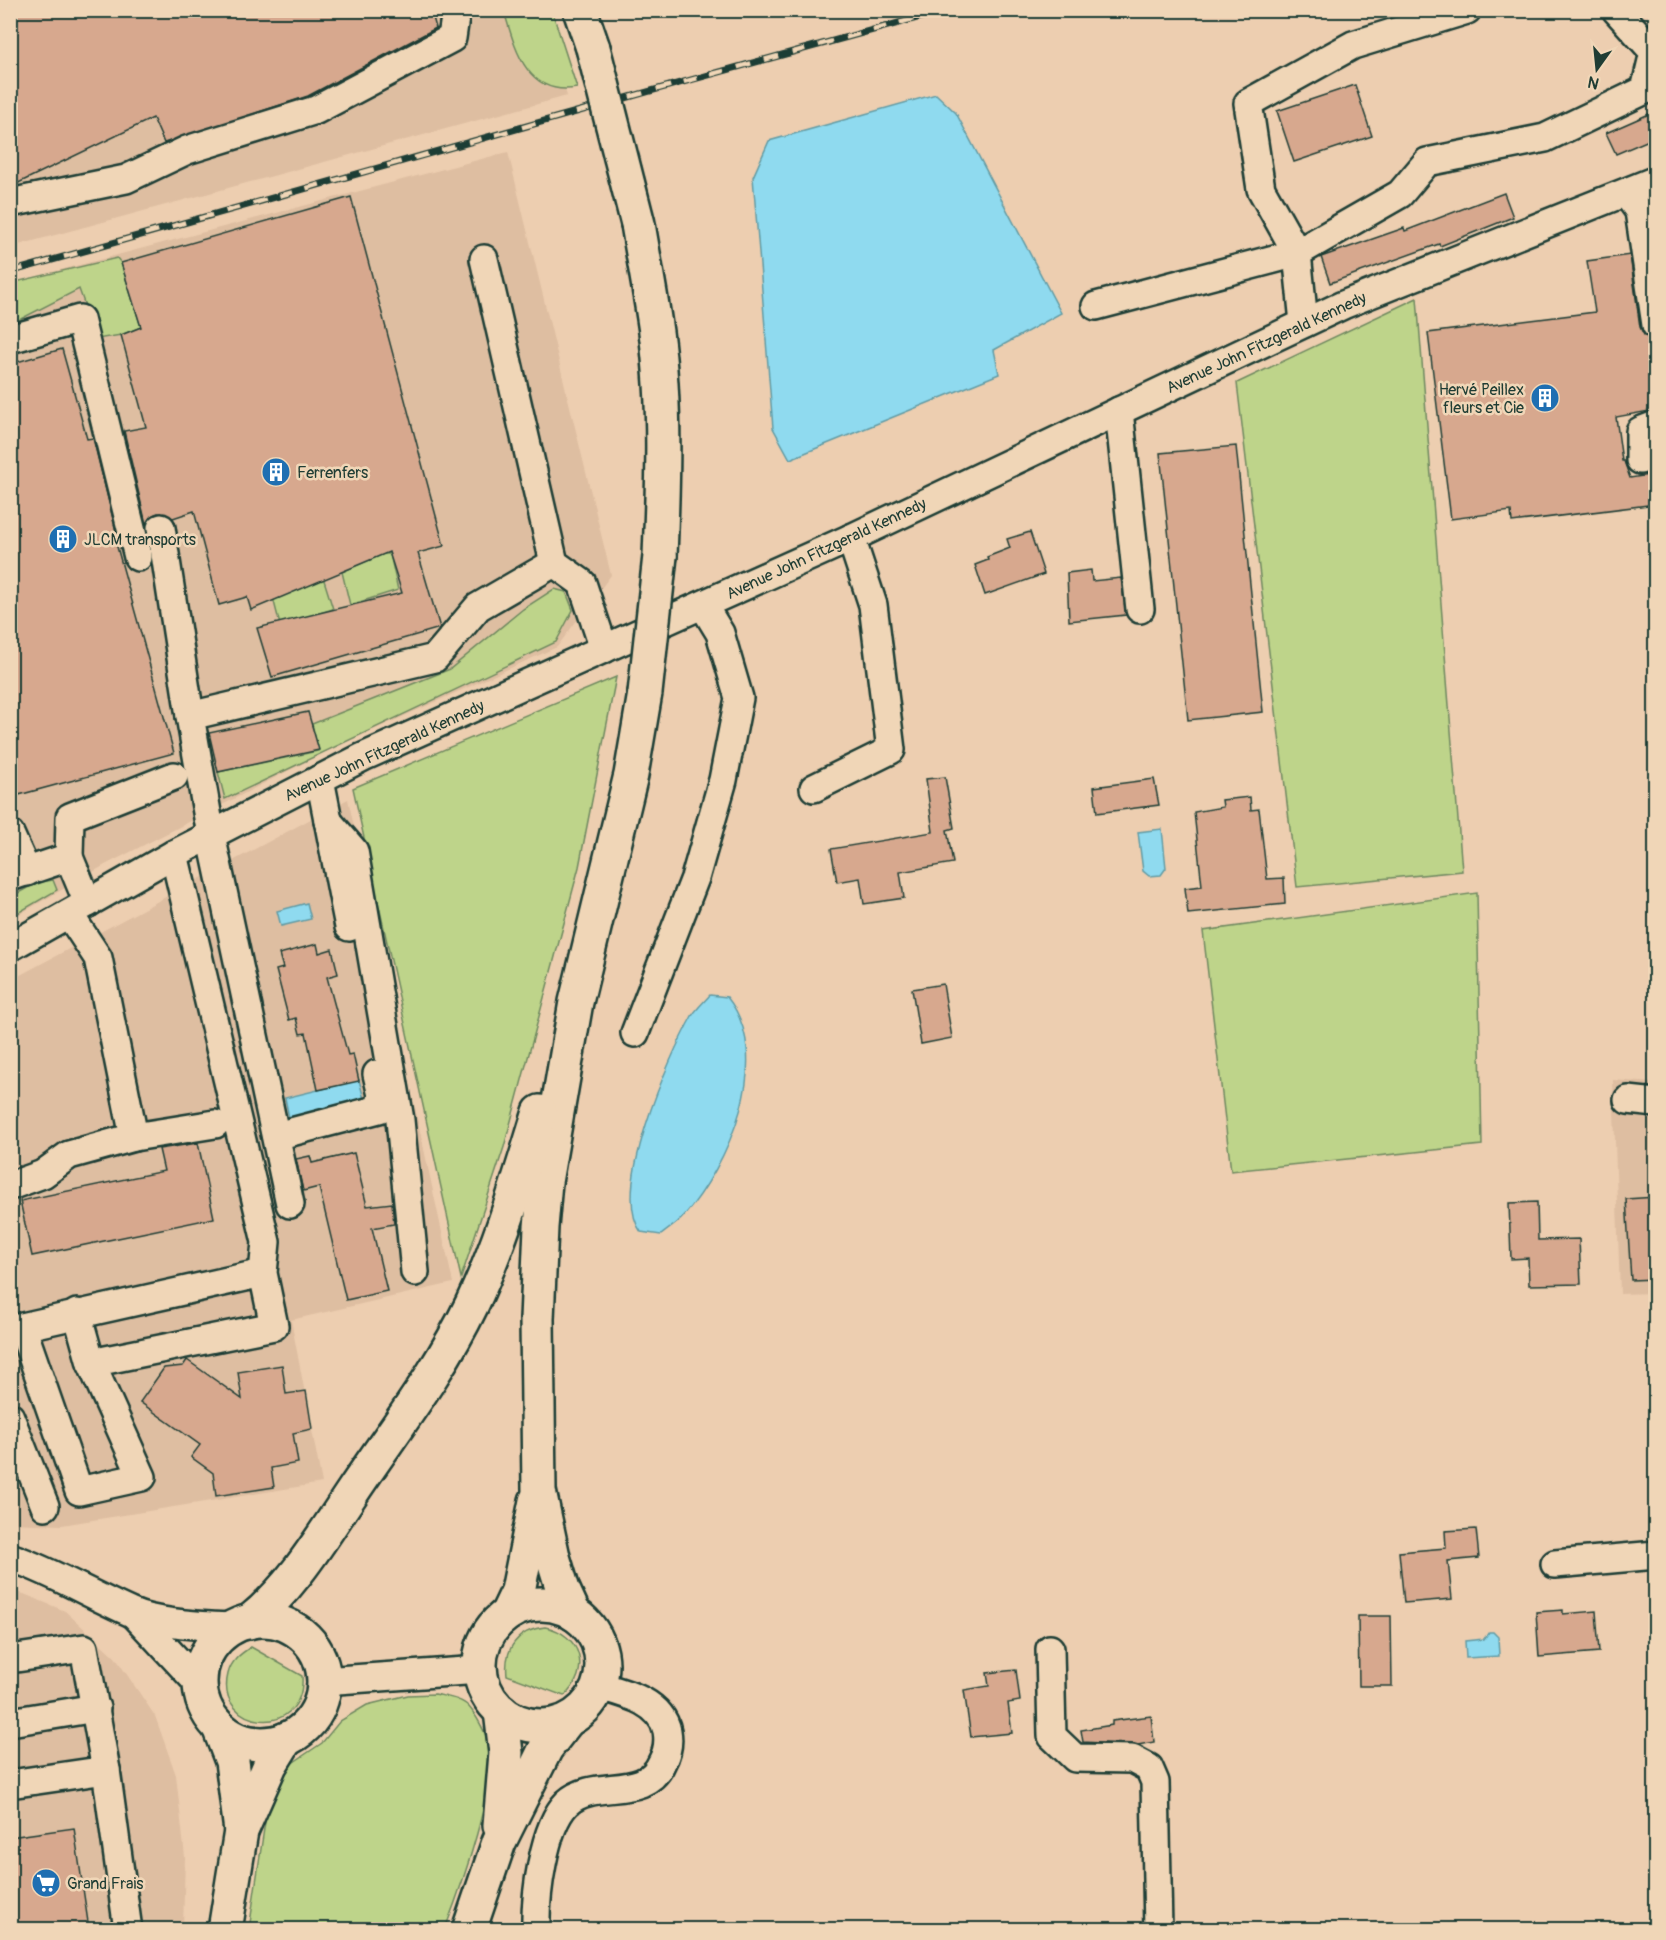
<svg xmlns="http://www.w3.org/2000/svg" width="1666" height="1940" font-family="Pangolin,sans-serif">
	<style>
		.built { fill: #debea1 }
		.green { fill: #bed48a; stroke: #6e885f; stroke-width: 1.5 }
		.water { fill: #8fdaef; stroke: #629ba4; stroke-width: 1.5 }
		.building { fill: #d7a88e; stroke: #1f3d34; stroke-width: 1.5 }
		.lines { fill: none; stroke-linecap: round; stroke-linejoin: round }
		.minor-casing { stroke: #1f3d34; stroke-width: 32 }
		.major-casing { stroke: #1f3d34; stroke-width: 38 }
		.minor { stroke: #f0d6b7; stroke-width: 27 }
		.major { stroke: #f0d6b7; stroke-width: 33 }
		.rail-casing { stroke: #1f3d34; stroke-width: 7 }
		.rail { stroke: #f0d6b7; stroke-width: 4.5; stroke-dasharray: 14; stroke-linecap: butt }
		.major-bridge-casing { stroke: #1f3d34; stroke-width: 38; stroke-linecap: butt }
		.major-bridge { stroke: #f0d6b7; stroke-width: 33 }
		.labels { text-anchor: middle; stroke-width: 5; stroke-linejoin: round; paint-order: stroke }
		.street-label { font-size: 16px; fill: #1f3d34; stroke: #f0d6b7 }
		.poi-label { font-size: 16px; fill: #1f3d34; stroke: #f0d6b7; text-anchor: start }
	</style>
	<rect width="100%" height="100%" fill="#edceb0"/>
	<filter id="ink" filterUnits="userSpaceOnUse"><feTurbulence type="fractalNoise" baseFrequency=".0167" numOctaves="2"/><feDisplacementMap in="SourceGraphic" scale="12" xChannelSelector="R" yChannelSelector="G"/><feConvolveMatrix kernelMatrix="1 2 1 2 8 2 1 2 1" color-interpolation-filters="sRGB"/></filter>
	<g filter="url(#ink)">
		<!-- built -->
		<g class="built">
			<polygon points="11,11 540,11 567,96 11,247"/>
			<polygon points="508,152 611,575 557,647 329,750 105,865 11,919 11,283"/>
			<polygon points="348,799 453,1283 291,1320 322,1483 62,1525 11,1523 11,980"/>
			<polygon points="1613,1080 1655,1083 1655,1293 1620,1294"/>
			<polygon points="10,1591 24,1594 65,1611 115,1657 155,1716 176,1775 185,1857 183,1929 11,1929"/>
		</g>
		<!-- green -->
		<g class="green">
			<path d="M504 11H552L577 88C526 97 515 48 504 11Z"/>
			<polygon points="117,258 121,263 141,327 121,335 97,339 79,289 11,324 11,283"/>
			<polygon points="1417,298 1462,871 1297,887 1237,383"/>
			<polygon points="383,554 390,554 398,590 350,605 342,572"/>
			<polygon points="323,577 333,609 280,625 271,590"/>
			<polygon points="554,589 566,592 573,610 556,642 225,799 218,772 318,751 312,724 450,669 523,609"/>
			<polygon points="616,677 579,867 504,1147 461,1278 353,788"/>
			<polygon points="53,880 57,890 11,917 11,897 36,883"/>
			<polygon points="1477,893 1482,1145 1231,1171 1203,931"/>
			<path d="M545 1627C581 1634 592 1671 564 1696L507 1675C504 1648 518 1630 545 1627Z"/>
			<path d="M251 1647 302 1676C306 1741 214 1730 228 1674 231 1661 240 1654 251 1647Z"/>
			<path d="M435 1694C446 1697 461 1698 469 1707 476 1715 484 1730 487 1739 501 1778 460 1890 445 1929L249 1930 269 1795 288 1766 322 1743 340 1721 367 1705 408 1695Z"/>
		</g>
		<!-- water -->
		<g class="water">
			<polygon points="936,94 956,113 1061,313 994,350 999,374 790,459 773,428 753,177 769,141"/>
			<polygon points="1162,829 1166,868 1161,875 1149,876 1143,871 1138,832"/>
			<polygon points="307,903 311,919 281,926 277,911"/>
			<path d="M710 995 727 997C776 1058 728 1165 683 1217 677 1224 668 1229 661 1235L641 1232C610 1191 669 1057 692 1016 697 1008 704 1002 710 995Z"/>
			<polygon points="359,1080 364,1099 289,1118 285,1098"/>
			<polygon points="1489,1632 1493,1632 1498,1637 1499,1656 1466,1658 1465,1641 1484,1639"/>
		</g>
		<!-- building -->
		<g class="building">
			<polygon points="10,10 431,10 436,28 308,96 164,143 153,118 10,187"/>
			<polygon points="1355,85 1372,136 1294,162 1277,111"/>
			<polygon points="1656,111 1656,137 1616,154 1606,133"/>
			<polygon points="1504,193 1513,217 1440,246 1439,244 1330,283 1321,257 1404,228 1405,231"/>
			<polygon points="351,197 444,546 418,553 440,628 272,677 257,628 402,593 389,552 251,610 247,597 219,605 194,511 173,518 158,513 151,516 146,524 124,431 146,427 121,335 141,327 121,263"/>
			<polygon points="1630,255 1640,327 1644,335 1652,340 1656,369 1650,370 1655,410 1616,417 1622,461 1624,461 1630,478 1656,474 1656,504 1512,522 1511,511 1451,519 1428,333 1595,312 1587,261"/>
			<polygon points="62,349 87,439 93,438 117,535 114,536 174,753 15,796 10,780 10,364"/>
			<polygon points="1236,446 1263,712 1188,720 1160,453"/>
			<polygon points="1030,532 1044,574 985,595 975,565 988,560 987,557 1010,548 1007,539"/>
			<polygon points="1091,570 1092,581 1121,578 1126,615 1069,621 1067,573"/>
			<polygon points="308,712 319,750 218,772 209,733"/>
			<polygon points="945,777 954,828 947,830 953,863 900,872 904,898 864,904 860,878 837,882 831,849 933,832 926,779"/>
			<polygon points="1154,779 1159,805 1097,813 1094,787"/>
			<polygon points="1250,797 1251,810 1259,809 1267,879 1284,878 1285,904 1188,914 1185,888 1202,886 1194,812 1223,807 1222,800"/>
			<polygon points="317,944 319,953 332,949 338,974 327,977 348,1055 353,1054 359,1081 318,1090 306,1033 300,1034 296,1018 289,1020 276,970 283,968 279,954"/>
			<polygon points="943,984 952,1038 921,1044 912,989"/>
			<polygon points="198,1143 214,1218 32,1256 20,1201 164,1171 159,1149"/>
			<polygon points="354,1153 367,1206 392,1203 394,1224 372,1228 387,1291 346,1300 319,1187 303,1191 296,1159 310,1156 312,1163"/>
			<polygon points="1656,1197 1656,1279 1631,1280 1626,1199"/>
			<polygon points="1537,1202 1538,1240 1579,1239 1581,1284 1529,1285 1528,1258 1511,1259 1509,1203"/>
			<polygon points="187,1360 242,1399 238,1372 282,1365 286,1394 306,1391 312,1429 293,1433 298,1463 271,1468 274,1487 216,1496 213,1473 191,1457 200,1445 140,1402 164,1368 183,1366"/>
			<polygon points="1476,1529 1479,1558 1448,1561 1452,1599 1404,1603 1399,1552 1446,1548 1445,1531"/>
			<polygon points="1563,1610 1563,1614 1596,1611 1599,1652 1539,1657 1536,1612"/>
			<polygon points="1358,1616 1391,1616 1392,1686 1359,1686"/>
			<polygon points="1016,1670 1020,1701 1008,1703 1012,1733 971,1737 964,1690 989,1686 987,1673"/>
			<polygon points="1151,1716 1154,1742 1138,1745 1083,1742 1081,1730 1112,1725 1112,1721"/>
			<polygon points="74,1828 89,1929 10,1929 10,1837"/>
		</g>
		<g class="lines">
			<!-- minor casing -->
			<g class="minor-casing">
				<g id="minor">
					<polyline points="1626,193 1639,211 1656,325"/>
					<polyline points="10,203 126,179 187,150 316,110 452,38 456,10"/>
					<polyline points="484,259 554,563 582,583 604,649"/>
					<polyline points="1096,306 1297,253 1400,194 1427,162 1545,138 1645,90 1654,52 1616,10"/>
					<polyline points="1304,323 1297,253 1261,189 1248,103 1353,45 1467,10"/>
					<polyline points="10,339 80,319 138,557"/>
					<polyline points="1119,411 1140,609"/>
					<polyline points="1640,460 1640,431 1656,425"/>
					<polyline points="161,528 190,716"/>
					<polyline points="320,779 349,927"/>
					<polyline points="814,788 891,750 873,605 851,538"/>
					<polyline points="328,821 354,851 400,1120 415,1272"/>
					<polyline points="10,834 27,872"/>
					<polyline points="174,854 266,1242 263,1273 22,1327 79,1491 142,1477 91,1363 274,1326 263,1273"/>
					<polyline points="69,857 70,817 174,776"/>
					<polyline points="10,877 69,857 88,903"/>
					<polyline points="10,947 174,854 363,757 851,538 1343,305 1656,180"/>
					<polyline points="635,1033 695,878 723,780 739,698 720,633 703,605"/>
					<polyline points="1628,1100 1656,1103"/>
					<polyline points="276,1136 379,1109 382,1095 377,1074"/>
					<polyline points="134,1137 215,1124"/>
					<polyline points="10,1186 43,1174 69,1155 134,1137 98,958 69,914"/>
					<polyline points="290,1204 211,835 190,716 435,658 478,607 554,563"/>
					<polyline points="77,1313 91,1363"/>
					<polyline points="10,1417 45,1506"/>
					<path d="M10 1557C53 1572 91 1595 132 1613 157 1624 205 1626 232 1627"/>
					<polyline points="1555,1564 1656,1555"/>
					<polyline points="134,1614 199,1684"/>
					<polyline points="1050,1649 1052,1736 1075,1758 1132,1759 1149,1768 1155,1782 1158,1930"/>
					<polyline points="10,1659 84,1648 106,1770 10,1784"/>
					<polyline points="323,1681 480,1670"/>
					<polyline points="10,1722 96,1708"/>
					<polyline points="106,1770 128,1930"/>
					<path d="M536 1930C535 1897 543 1827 567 1803 595 1777 645 1802 662 1762 667 1753 669 1742 667 1731 661 1701 624 1693 599 1686"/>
				</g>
			</g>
			<!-- major casing -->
			<g class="major-casing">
				<g id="major">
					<polyline points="580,10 593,48"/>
					<path d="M638 224C644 260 651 296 656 332 666 406 663 482 660 556"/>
					<circle cx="541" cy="1665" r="61"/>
					<polyline points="507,1614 518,1591 536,1501"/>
					<polyline points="574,1614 563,1590 553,1557 539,1491 537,1319 541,1227 545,1182 576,1002 631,775 645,693"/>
					<circle cx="262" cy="1682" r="62"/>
					<path d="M249 1622C293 1587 322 1537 353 1491 394 1430 440 1371 472 1304 501 1243 520 1176 540 1112"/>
					<polyline points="219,1727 232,1761 241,1831"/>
					<polyline points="500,1825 506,1753 501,1711"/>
					<polyline points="225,1930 241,1831 270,1765 286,1739"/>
					<polyline points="469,1930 499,1842 546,1748 567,1721"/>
				</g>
			</g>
			<!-- minor -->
			<use href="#minor" class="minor"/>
			<!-- major -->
			<use href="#major" class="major"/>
			<!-- rail casing -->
			<g class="rail-casing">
				<polyline id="rail" points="10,272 647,92 946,10"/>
			</g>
			<!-- rail -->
			<use href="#rail" class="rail"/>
			<!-- major-bridge casing -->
			<g class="major-bridge-casing">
				<g id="major-bridge">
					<polyline points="593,48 638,224"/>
					<polyline points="645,693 660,556"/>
				</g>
			</g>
			<!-- major-bridge -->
			<use href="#major-bridge" class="major-bridge"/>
		</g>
	</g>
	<!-- icons -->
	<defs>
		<g id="building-disc" transform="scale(1.5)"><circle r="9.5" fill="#1f6fb2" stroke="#f0d6b7"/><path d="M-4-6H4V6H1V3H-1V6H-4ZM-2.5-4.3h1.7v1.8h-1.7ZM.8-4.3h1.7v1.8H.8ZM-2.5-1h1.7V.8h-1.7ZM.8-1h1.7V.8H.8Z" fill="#fff"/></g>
		<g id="supermarket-disc" transform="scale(1.5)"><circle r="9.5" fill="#1f6fb2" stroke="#f0d6b7"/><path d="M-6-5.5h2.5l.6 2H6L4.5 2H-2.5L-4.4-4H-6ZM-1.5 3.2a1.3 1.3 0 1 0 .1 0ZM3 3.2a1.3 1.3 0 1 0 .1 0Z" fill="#fff"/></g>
	</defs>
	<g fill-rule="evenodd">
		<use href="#building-disc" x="1545" y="398"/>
		<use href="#building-disc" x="276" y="472"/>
		<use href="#building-disc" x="63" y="539"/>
		<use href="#supermarket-disc" x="46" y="1883"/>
	</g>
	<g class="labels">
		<!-- street labels -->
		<g class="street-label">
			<text transform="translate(1266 342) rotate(-25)" y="6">Avenue John Fitzgerald Kennedy</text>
			<text transform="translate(826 548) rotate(-25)" y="6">Avenue John Fitzgerald Kennedy</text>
			<text transform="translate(384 750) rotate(-25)" y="6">Avenue John Fitzgerald Kennedy</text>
		</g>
		<!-- poi labels -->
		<g class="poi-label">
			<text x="1524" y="395" text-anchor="end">Hervé Peillex<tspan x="1524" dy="18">fleurs et Cie</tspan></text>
			<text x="297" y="478">Ferrenfers</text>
			<text x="84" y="545">JLCM transports</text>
			<text x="67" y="1889">Grand Frais</text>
		</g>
	</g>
	<!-- margin -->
	<rect width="1666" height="1940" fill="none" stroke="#f0d6b7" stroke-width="36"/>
	<rect x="18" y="18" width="1630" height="1904" fill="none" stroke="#1f3d34" stroke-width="2" filter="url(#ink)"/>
	<!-- north arrow -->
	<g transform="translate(1597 69) rotate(195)" stroke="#f0d6b7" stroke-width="4.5" paint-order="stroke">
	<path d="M0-4.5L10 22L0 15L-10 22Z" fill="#1f3d34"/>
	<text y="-9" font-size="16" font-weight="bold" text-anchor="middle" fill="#1f3d34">N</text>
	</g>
</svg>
